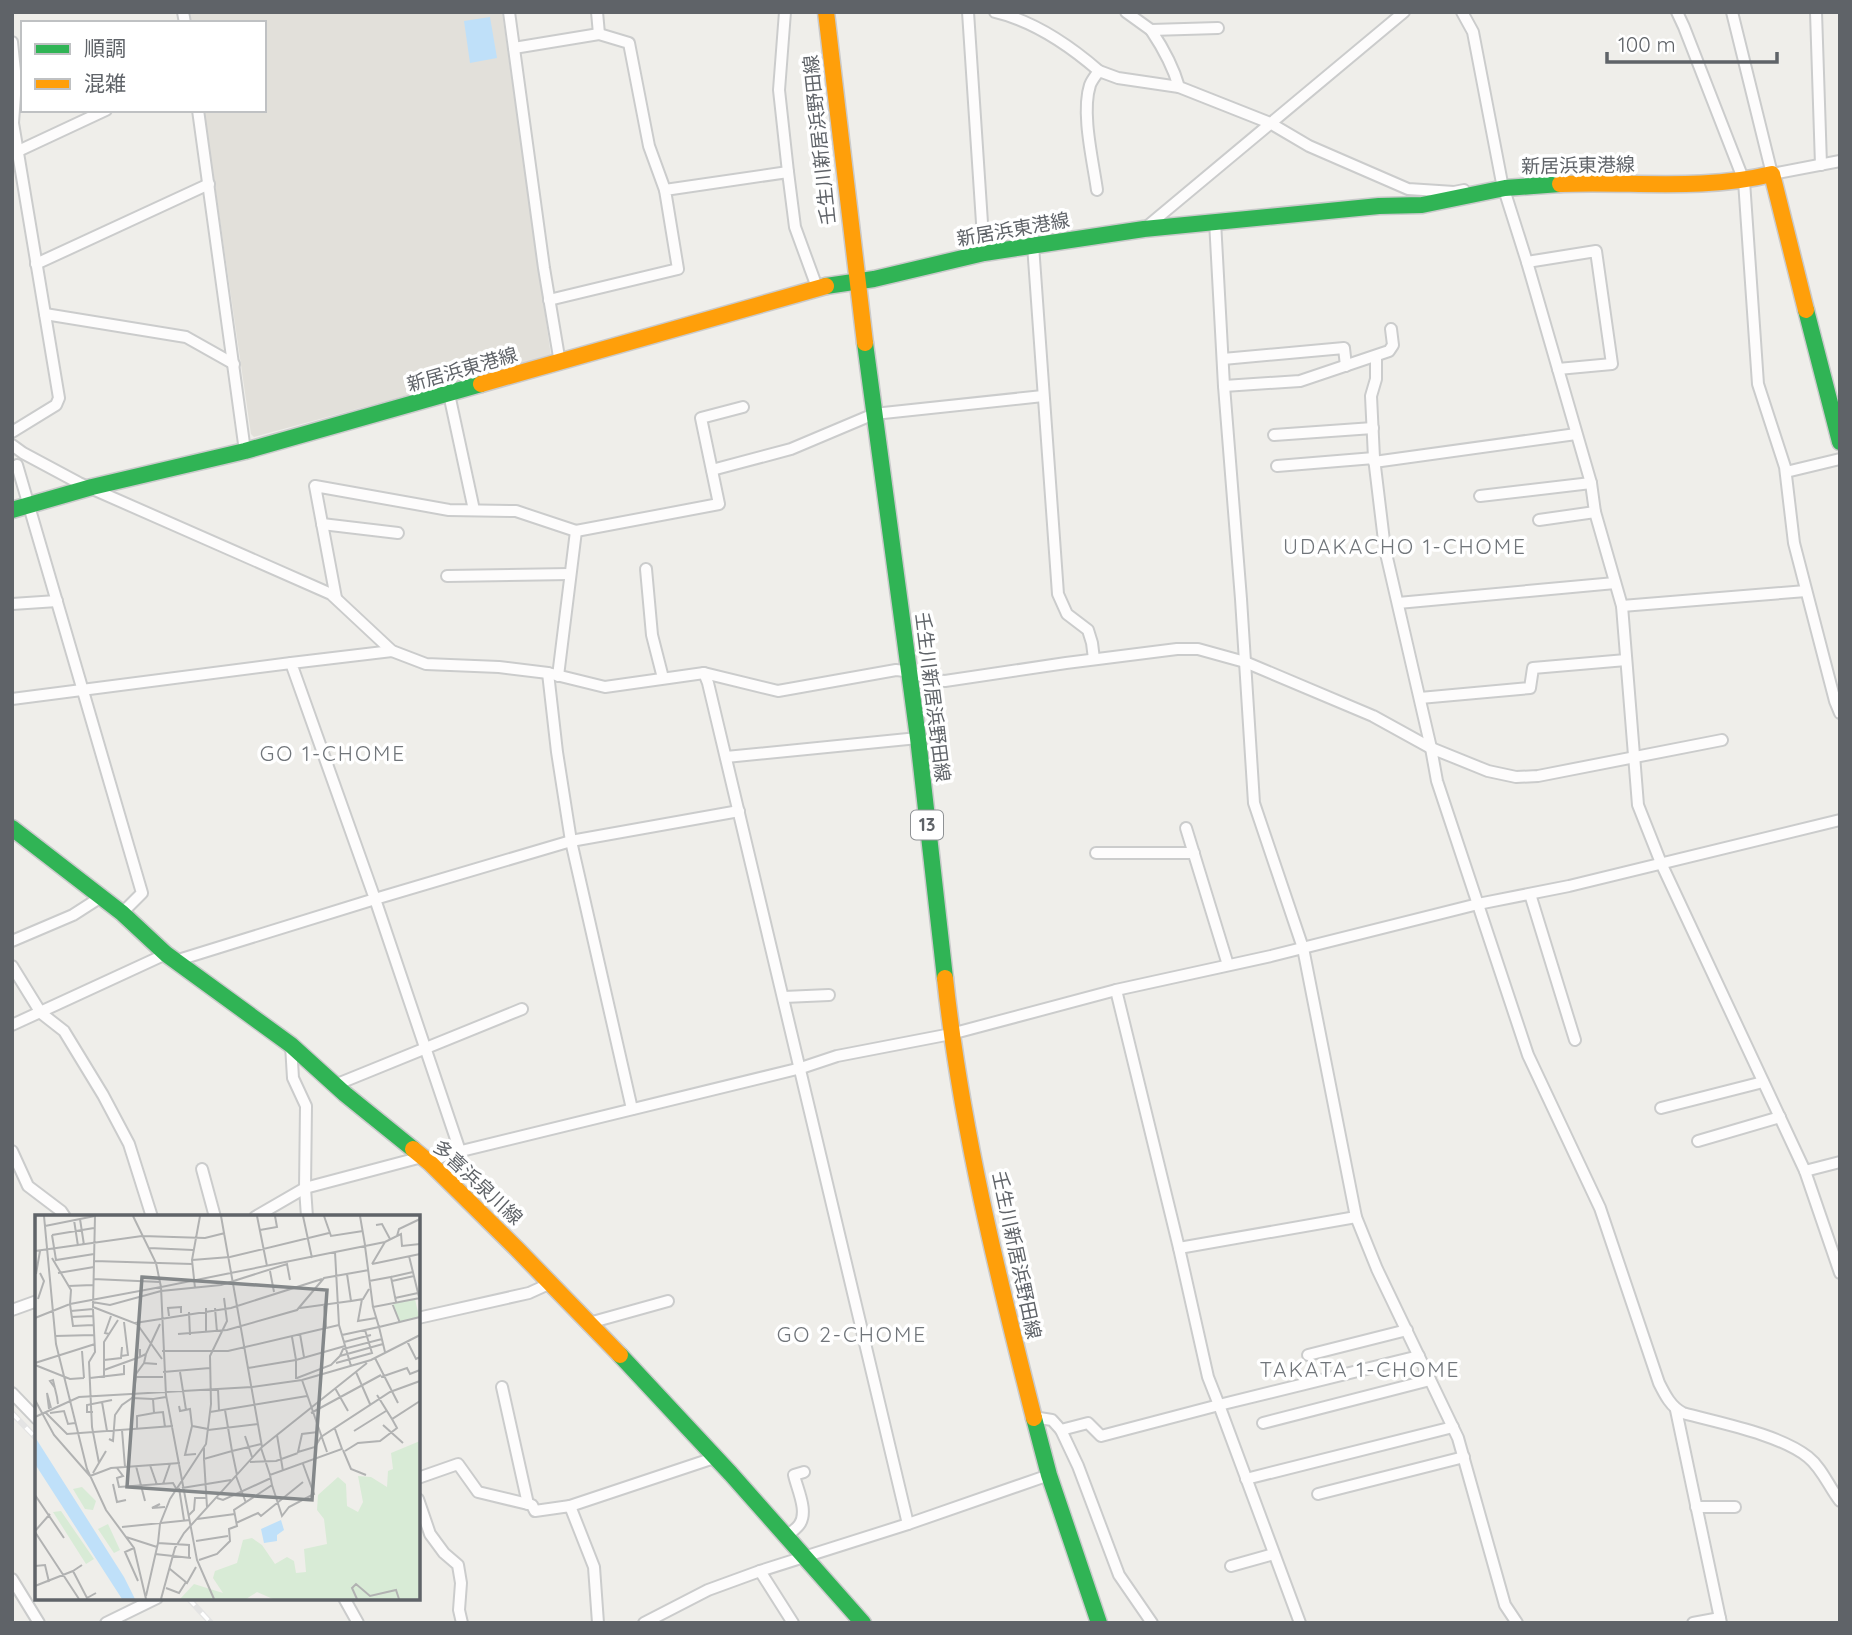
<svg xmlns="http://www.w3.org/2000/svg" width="1852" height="1635" font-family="Quicksand,'Noto Sans JP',sans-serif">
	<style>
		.education { fill: #e2e0da }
		.water { fill: #bfe0f9 }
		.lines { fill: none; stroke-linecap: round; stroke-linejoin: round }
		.street-casing { stroke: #cbcccc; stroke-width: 14 }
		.fast-casing { stroke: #cacacb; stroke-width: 19 }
		.slow-casing { stroke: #cacacb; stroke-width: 19 }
		.street { stroke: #fdfcfc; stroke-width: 10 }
		.fast { stroke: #30b455; stroke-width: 16 }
		.slow { stroke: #ff9f0a; stroke-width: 16 }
		.rail-casing { stroke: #e4e4e4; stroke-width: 6 }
		.rail { stroke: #fff; stroke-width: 3.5; stroke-dasharray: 10; stroke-linecap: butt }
		.labels { text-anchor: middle; stroke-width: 7; stroke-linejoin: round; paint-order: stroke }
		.shield { fill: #fff; stroke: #8f9295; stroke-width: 2 }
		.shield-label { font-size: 18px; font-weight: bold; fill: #5f6368 }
		.street-label { font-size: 19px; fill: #5f6368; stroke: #fff }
		.neighbourhood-label { font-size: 21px; letter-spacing: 2px; fill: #70757a; stroke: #fff }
		.inset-road { fill: none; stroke: #b1b2b2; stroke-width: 2 }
		.view { fill: #84888a; fill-opacity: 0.15; stroke: #84888a; stroke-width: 3.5 }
		.inset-edge { fill: none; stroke: #5f6368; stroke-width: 3.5 }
	</style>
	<rect width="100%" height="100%" fill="#efeeea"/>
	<!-- education -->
	<polygon class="education" points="190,12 502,12 551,356 254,437 251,434 204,110 264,110 264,23 191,23"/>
	<!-- water -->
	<polygon class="water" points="490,17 497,58 470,63 464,21"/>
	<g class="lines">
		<!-- street casing -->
		<g class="street-casing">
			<g id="street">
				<polyline points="183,12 185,23"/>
				<polyline points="509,12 544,268 560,363"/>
				<polyline points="597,12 599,34"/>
				<polyline points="785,12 779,90 788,172"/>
				<polyline points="968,12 984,253"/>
				<path d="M995 12C1034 21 1069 45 1099 71"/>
				<polyline points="1126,12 1151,30"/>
				<polyline points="1462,12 1473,32 1502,183 1527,262 1591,483 1595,512 1622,606 1638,805 1661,863 1805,1171 1840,1273"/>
				<polyline points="1677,12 1684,27 1744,181 1758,384 1785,467 1794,543 1835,701 1840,713"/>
				<polyline points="1732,12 1772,174 1840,161"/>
				<polyline points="1816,12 1821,165"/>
				<path d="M1218 28 1151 30C1163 48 1173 66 1179 87L1270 123 1309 146 1408 189 1454 192 1464 190"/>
				<polyline points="12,42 16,81 13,123 59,398 56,405 12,432"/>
				<polyline points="514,48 599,34 629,43 649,146 665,190"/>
				<polyline points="198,110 245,451"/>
				<polyline points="14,153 106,110"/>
				<path d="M1097 190C1093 161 1081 113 1090 85 1092 80 1096 75 1099 71L1118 78 1179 87"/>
				<polyline points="1215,221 1224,386 1241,599 1254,803 1303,948 1356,1217 1377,1269 1458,1438 1505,1605 1517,1623"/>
				<polyline points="1144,229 1404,12"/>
				<polyline points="1033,245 1058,594 1067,614 1088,630 1092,643 1094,659"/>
				<polyline points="1527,262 1596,251 1612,364 1558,369"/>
				<polyline points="36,264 209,184"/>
				<polyline points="549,300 678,269 665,190 788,172 795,227 818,290"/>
				<polyline points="45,314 186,337 234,364"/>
				<path d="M1376 356V379L1371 396 1374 458 1385 549 1431 748 1437 781 1528 1055 1600 1208 1659 1383C1665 1395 1671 1407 1683 1413 1719 1423 1779 1434 1808 1457 1822 1468 1829 1487 1840 1501"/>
				<polyline points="1223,359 1344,348 1346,366"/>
				<polyline points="1224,386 1300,381 1389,351 1393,345 1391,329"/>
				<polyline points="449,394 474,510"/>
				<polyline points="1274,435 1373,428"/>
				<path d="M12 445 23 453 79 483 331 594 392 651 426 664 499 667 548 673 605 687 704 673 778 691 896 670C913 671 927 680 945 681L1066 663 1177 649H1198L1245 662 1373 716 1431 748 1488 771 1516 777 1538 776 1722 740"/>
				<polyline points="1374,462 1576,434"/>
				<polyline points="17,465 142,893 122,913"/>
				<polyline points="1277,466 1374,458"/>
				<polyline points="712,470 791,449 874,414 1043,396"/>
				<polyline points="1786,472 1840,459"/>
				<polyline points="1480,496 1591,483"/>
				<polyline points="1539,520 1595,512"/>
				<polyline points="322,524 398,533"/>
				<polyline points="576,531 719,504 701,418 743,407"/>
				<polyline points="646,569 652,635 663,678"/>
				<polyline points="447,576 570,574"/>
				<polyline points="336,598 315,486 449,510 516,511 576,531 558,676"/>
				<polyline points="1398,603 1615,583"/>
				<polyline points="12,604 57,601"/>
				<polyline points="1622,606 1806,591"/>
				<polyline points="548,673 557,752 571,841 632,1109"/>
				<polyline points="704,673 708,683 908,1524"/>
				<polyline points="1420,698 1530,688 1533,668 1626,660"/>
				<polyline points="12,699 291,663"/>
				<polyline points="726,757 918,738"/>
				<polyline points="1186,828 1228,965"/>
				<polyline points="1096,853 1194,853"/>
				<polyline points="1530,894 1575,1040"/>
				<polyline points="12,941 73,915 101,897"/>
				<polyline points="175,961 375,899 291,663 392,651"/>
				<polyline points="12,966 41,1013 64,1031 103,1095 129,1144 152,1217"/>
				<polyline points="784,997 829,995"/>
				<polyline points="12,1025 166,954"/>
				<polyline points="291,1045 293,1078 306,1106 305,1188 307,1217"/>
				<polyline points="335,1085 522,1009"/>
				<polyline points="1661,1108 1763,1082"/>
				<polyline points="1698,1141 1780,1117"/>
				<polyline points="12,1151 28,1186 61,1211 65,1217"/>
				<polyline points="460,1151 375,899 571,841 739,811"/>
				<polyline points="430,1163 445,1155 801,1068 837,1056 951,1034 1116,990 1271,956 1478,904 1569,886 1840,820"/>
				<polyline points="202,1169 215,1217"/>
				<polyline points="1805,1171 1840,1162"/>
				<polyline points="255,1217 305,1188 422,1157"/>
				<polyline points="1179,1248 1356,1217"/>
				<polyline points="12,1310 37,1301"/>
				<polyline points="418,1318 529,1293 551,1283"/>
				<polyline points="589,1323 668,1301"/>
				<polyline points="1308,1355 1407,1330"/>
				<polyline points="502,1387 528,1504"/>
				<polyline points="12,1393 37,1419"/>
				<polyline points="1676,1410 1721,1623"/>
				<polyline points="1033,1417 1052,1420 1061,1430 1088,1423 1101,1436 1219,1405 1208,1377 1179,1248 1116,990"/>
				<polyline points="1263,1423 1430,1380"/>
				<polyline points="1061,1430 1078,1466 1119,1575 1152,1623"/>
				<polyline points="418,1478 458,1464 478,1492 532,1505 535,1511 570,1506 594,1567 598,1623"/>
				<polyline points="1246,1479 1453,1427"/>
				<polyline points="1318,1494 1464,1457"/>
				<polyline points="418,1499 430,1534 444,1553 458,1565 461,1583 459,1610 462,1623"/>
				<polyline points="570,1506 714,1458"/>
				<polyline points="1696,1507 1735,1507"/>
				<path d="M786 1537C790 1533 795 1530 799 1525 809 1512 797 1489 794 1475L804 1472"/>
				<polyline points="1231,1566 1274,1554"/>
				<polyline points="760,1571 793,1623"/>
				<polyline points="12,1579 39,1623"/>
				<polyline points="344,1598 358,1623"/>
				<polyline points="106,1623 157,1598"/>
				<polyline points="644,1623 708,1590 760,1571 908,1524 1049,1475"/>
				<polyline points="1300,1623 1219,1405 1419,1356"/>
				<polyline points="1693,1623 1720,1618"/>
			</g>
		</g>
		<!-- fast casing -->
		<g class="fast-casing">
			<g id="fast">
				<polyline points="826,286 874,279 984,253 1144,229 1379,206 1422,205 1505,188 1560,184"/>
				<polyline points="1806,310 1840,442"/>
				<polyline points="865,343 918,738 945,978"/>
				<polyline points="12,510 92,487 245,451 481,384"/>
				<polyline points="12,828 122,913 166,954 291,1045 345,1094 413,1149"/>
				<polyline points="620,1355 731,1474 863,1623"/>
				<polyline points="1034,1418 1049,1475 1099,1623"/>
			</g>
		</g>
		<!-- slow casing -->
		<g class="slow-casing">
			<g id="slow">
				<polyline points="826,12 865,343"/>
				<path d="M1560 184C1631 181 1703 191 1772 174L1806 310"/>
				<polyline points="481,384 826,286"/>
				<path d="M945 978C961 1127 997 1273 1034 1418"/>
				<polyline points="413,1149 430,1163 517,1249 620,1355"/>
			</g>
		</g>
		<!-- street -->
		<use href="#street" class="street"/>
		<!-- fast -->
		<use href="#fast" class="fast"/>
		<!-- slow -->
		<use href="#slow" class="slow"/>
		<!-- rail casing -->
		<g class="rail-casing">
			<g id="rail">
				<polyline points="12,1413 37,1439"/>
				<polyline points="188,1598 211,1623"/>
			</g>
		</g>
		<!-- rail -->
		<use href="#rail" class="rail"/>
	</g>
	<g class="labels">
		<!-- shield labels -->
		<rect class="shield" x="911" y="810.5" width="32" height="29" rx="5"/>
		<g class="shield-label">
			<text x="927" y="831">13</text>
		</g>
		<!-- street labels -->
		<g class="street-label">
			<text transform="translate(819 140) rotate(-96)" y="7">壬生川新居浜野田線</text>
			<text transform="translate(1578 165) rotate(-1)" y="7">新居浜東港線</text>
			<text transform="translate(1013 229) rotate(-10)" y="7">新居浜東港線</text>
			<text transform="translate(462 369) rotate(-16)" y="7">新居浜東港線</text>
			<text transform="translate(933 697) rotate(83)" y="7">壬生川新居浜野田線</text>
			<text transform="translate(478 1182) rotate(43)" y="7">多喜浜泉川線</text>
			<text transform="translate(1017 1255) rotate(78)" y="7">壬生川新居浜野田線</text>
		</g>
		<!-- neighbourhood labels -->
		<g class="neighbourhood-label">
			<text x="1405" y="554">UDAKACHO 1-CHOME</text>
			<text x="333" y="761">GO 1-CHOME</text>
			<text x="852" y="1342">GO 2-CHOME</text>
			<text x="1360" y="1377">TAKATA 1-CHOME</text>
		</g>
	</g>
	<!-- overview -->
	<g transform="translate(35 1215)">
		<rect width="385" height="385" fill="#efeeea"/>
		<path d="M380 84 384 102 365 107 358 89ZM385 226V384H238L222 377 211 384H145L159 369 188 378 178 363 180 356 202 348 208 325 217 323 227 330 240 349 252 342 259 346 261 358 271 357 269 334 292 329 289 304 282 295 283 280 303 262 311 269 312 291 323 297 328 287 323 261 336 262 352 272 353 256 358 254 356 238ZM47 272 61 286 58 295 50 294 38 274ZM26 296 59 344 51 349 18 297ZM73 309 85 335 79 338 63 314Z" fill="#d8ebd6"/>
		<path d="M0 222 89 362 100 384H87L0 249ZM246 305 249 315 242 320V326L229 328 226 314Z" fill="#bfe0f9"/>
		<path class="inset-road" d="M9 1 21 129 52 254 71 295 99 333 111 384M60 1 58 92 102 109 127 144M186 1 227 232M222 1 232 51M268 1 277 43M289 1 296 21 328 16M325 1 330 30M45 4 49 30M39 5 43 31M341 10 347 9 355 24M10 11 60 1M225 15 242 12 240 1M17 20 21 45 59 39M17 20 59 13M362 21 366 19 367 31 385 29M330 31 338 92M114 33 158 35M0 36 107 21 170 23 190 18M300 37 304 110 316 151M374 41 385 86M17 43 36 75 35 89M157 45 195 42 294 18M59 46 157 49M337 49 385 39M337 49 350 27M235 56 239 77M23 58 59 52M1 59 5 36M312 59 316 86 328 84 334 74M356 62 378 57M58 64 125 67M334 66 356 62 361 87M357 66 379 61M33 71 58 70M160 73 157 45 165 1M360 83 383 78M385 83 338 92 344 112 385 102M3 84 9 66 5 58M327 84 323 106 341 103M57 87 75 90 126 76 186 70 252 49 255 65M357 88 365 108M35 89 38 111 58 110M289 90 291 112M171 93V118M180 93 182 117M265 93 316 86M58 94 60 137 54 147 57 212 64 248M36 96 58 94M154 97 155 120M134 101 133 93 146 92V98M36 102 58 101M0 103 35 89 126 72 121 48 98 1M100 108 196 93 287 64M74 119 70 118 76 101M143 119 192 115 262 95 289 63 334 55M265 119 269 142M307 120 344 112 350 137M20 121 59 120M257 122 261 145 310 131M372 126 381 144 385 142M309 127 336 120M105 134V142L111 139 125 109M47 136 49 163M127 136H193L304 110M111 139 109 148 122 149M86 141 93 140 89 107M305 141 308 134 347 124M340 143 363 188M69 145 86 143 87 132M0 148 60 129M301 148 337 138 330 115M0 150 35 164 49 163M213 153 261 145V164M69 155 105 142M128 157 175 153M145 157 151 195M321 157 335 189M100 162H128M346 162 372 153 375 159 385 155M55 163 89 159V150M69 163V127L83 105M262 163 296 150 305 141 348 129M267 165 292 237M20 173 15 166 18 165 22 182 23 189M300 173 313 196M183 174 184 196M99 178 101 159 109 148M342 180 357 204 385 186M0 185 19 220 55 261 76 253 145 248M67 187 72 216M144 191 145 196 155 194 157 211M14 194 12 178 16 193M190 195 197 236 226 229M10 197 32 219 138 211M58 197H52V190L77 185M175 197 272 181M15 198 29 196 33 209 40 208M276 198 346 160M0 202 44 182 217 172 267 165 336 145 385 120M348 210 368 228M130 212 128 197 119 198 118 184 131 182M102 214V201L119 198M87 215 90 252M173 215 223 209M319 216 351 196M283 217 267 219 263 237 280 232 286 222 355 177 385 166M242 220 248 256M210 221 217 242M74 224 78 226 80 200 87 190 97 183 118 184M169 233V244L197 236 202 260M226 233 235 260 307 234 300 214M308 235 316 254 331 260M310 236 323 228 345 226 362 213 357 204M161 239 150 240 157 211 173 214M169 244 172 292M215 247 241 246 263 238M115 250 122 270M101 251 110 286M82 253 88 261 82 263 84 272 138 268 142 275M58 258 71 236M201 261 211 288M78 269 82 287 91 285M128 269 135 249M237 270 247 301 254 292 279 279 268 249M144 273 149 305M147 273 196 265M0 280 29 323M182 283 188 285 236 263M125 289 117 293 130 292M154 300 159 295 160 283H172M162 304 200 299M201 308 223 298 226 301 268 267M87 312 155 305M0 316 15 299M0 317 44 384M91 322 122 332M161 326 193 321M99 333 90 337 103 366M120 339 156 343M154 343V330L123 328 125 309 135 284 171 229 176 189 175 141 192 106 189 83M164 345 182 339 195 326 194 314 202 311 199 295 237 270 235 260M47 350 38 356 52 383 61 378M0 351 10 350 14 367M135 354 152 368 161 352M0 371 38 356M131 373 144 378 151 367M111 381 123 328M126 384 140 333 149 318 227 232 332 148M179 384 162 345 131 180 126 72 350 27 362 21 364 14 385 4M322 384 317 373 321 369 335 381 361 375 364 384"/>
		<path class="view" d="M107 62 292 75 277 285 92 272Z"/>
		<rect width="385" height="385" class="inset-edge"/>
	</g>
	<!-- border -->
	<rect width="1852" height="1635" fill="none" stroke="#5f6368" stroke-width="28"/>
	<!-- legend -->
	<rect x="21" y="21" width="245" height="91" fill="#ffffff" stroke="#bfc1c3" stroke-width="2"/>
	<rect x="35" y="44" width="35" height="10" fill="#30b455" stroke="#bfc1c3" stroke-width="2"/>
	<text x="84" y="56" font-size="21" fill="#5f6368">順調</text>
	<rect x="35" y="79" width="35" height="10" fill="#ff9f0a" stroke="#bfc1c3" stroke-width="2"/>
	<text x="84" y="91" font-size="21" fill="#5f6368">混雑</text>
	<!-- scale -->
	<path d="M1607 52v10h170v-10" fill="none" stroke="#5f6368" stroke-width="3.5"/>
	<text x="1618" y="52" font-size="21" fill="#5f6368" stroke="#ffffff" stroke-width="5" paint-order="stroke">100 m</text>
</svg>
